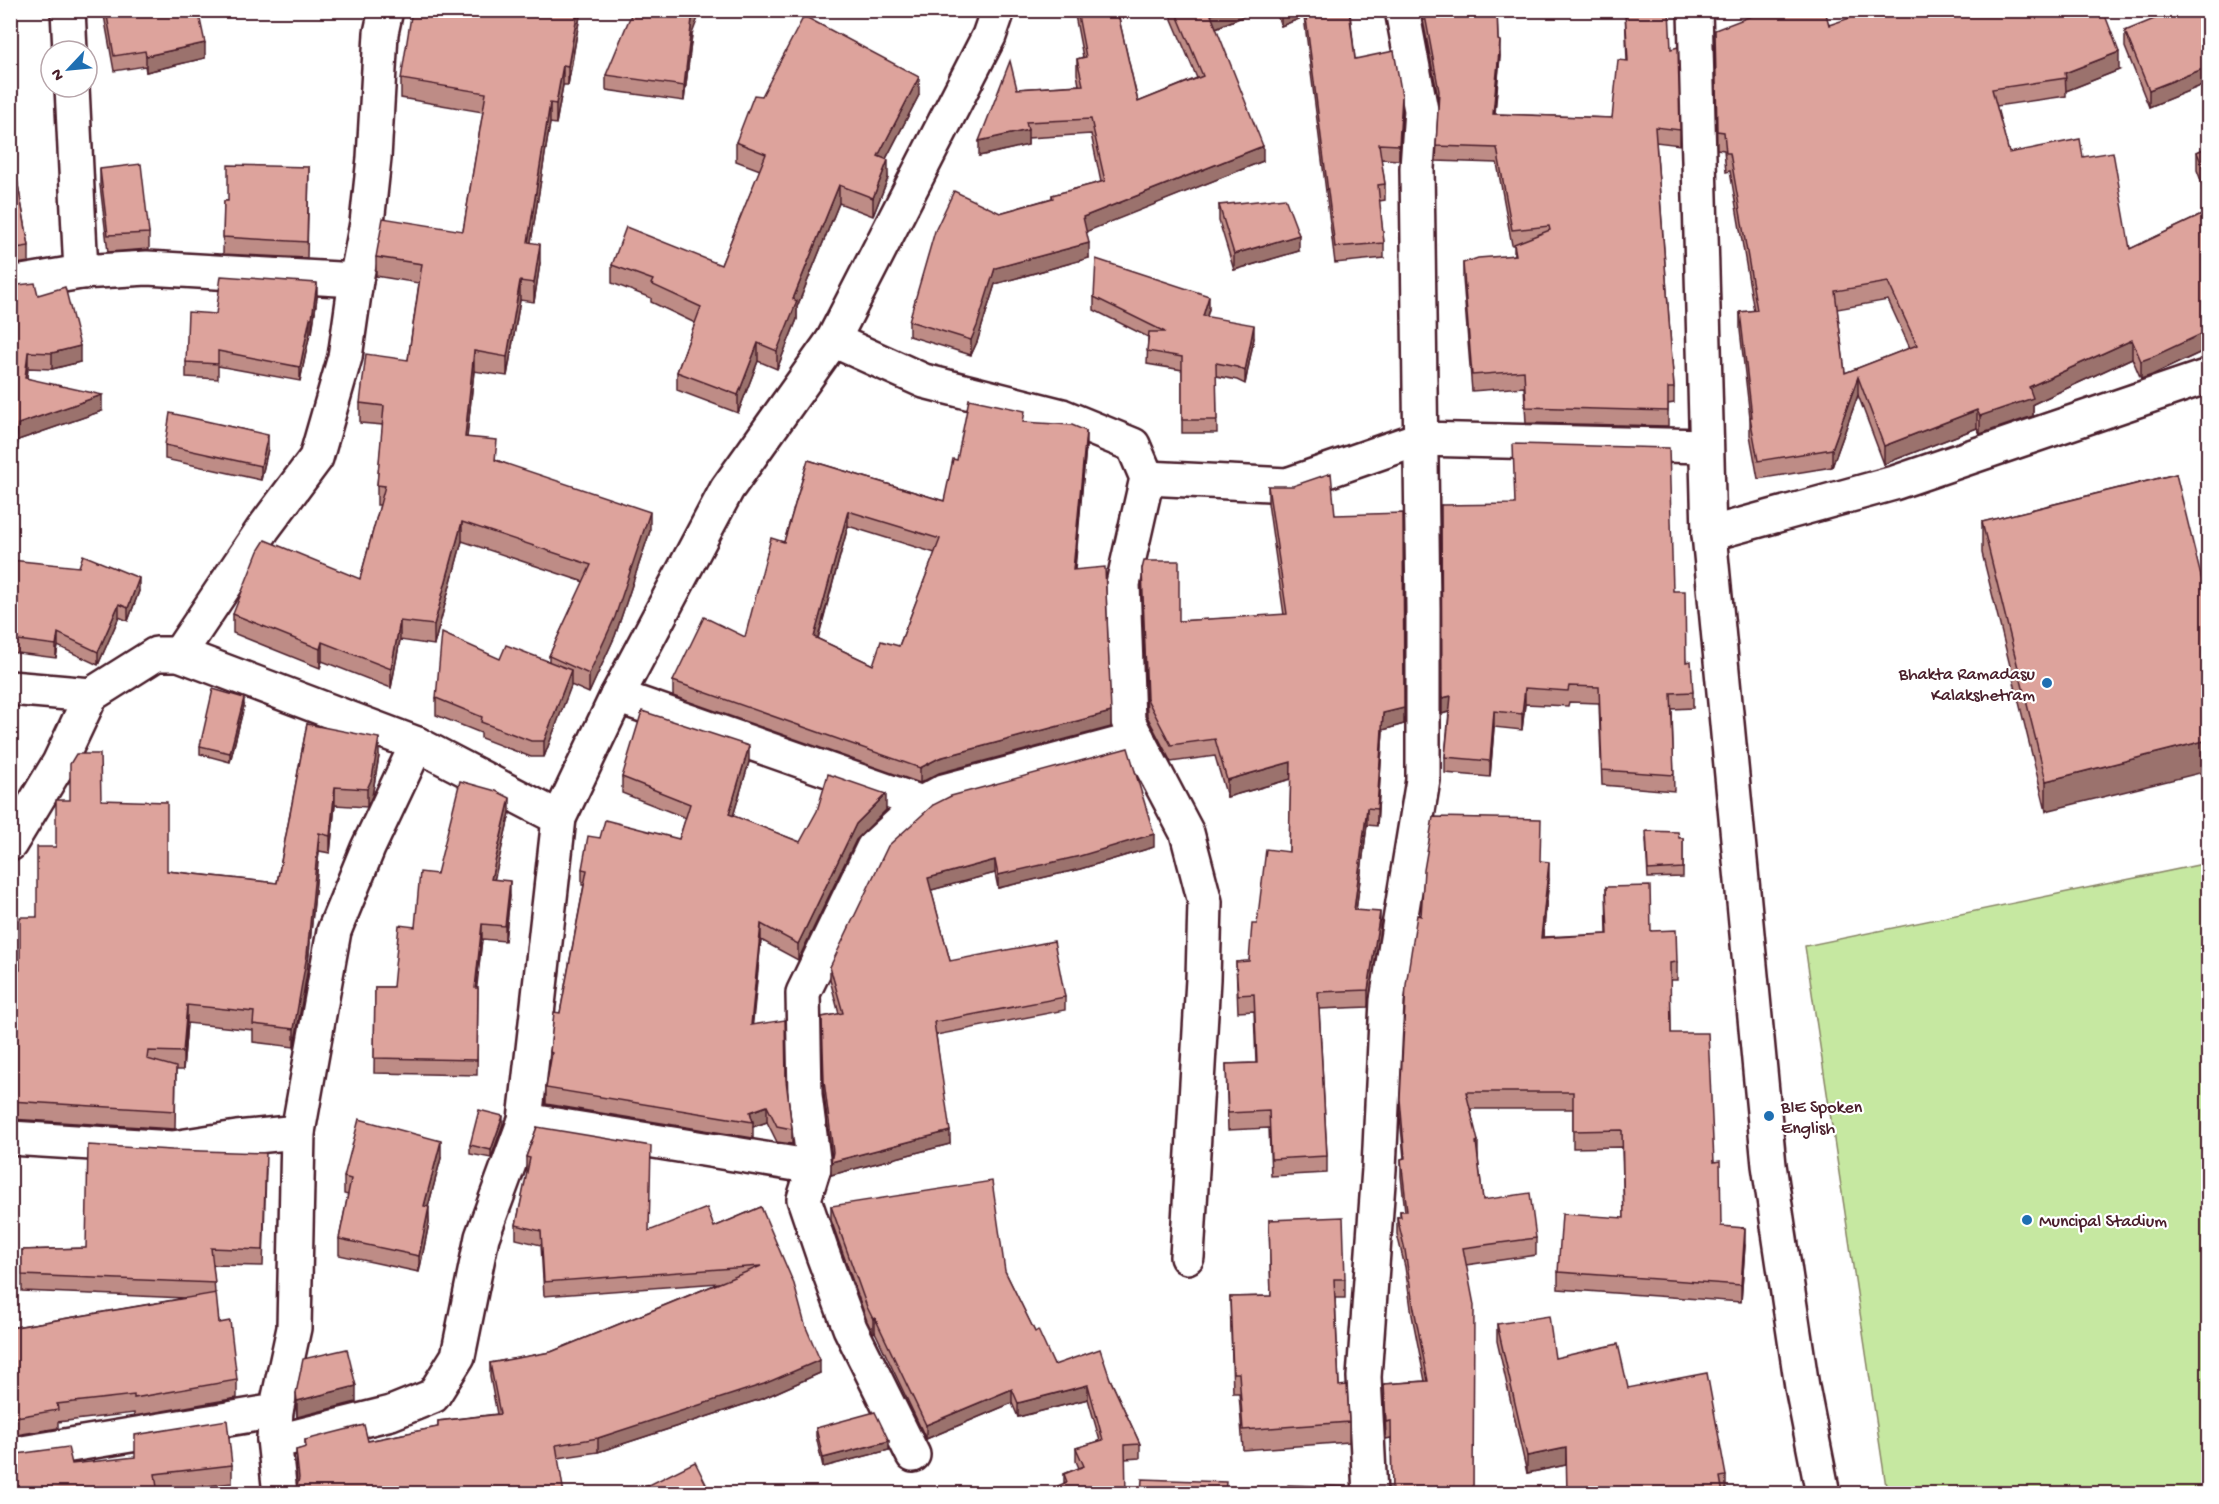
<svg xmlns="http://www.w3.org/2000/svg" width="2219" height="1504" font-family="'Gochi Hand',sans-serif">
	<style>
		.green { fill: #c6e8a1; stroke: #888466; stroke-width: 1.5 }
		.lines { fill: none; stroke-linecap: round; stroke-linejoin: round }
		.minor-casing { stroke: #4a1f2b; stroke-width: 38 }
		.minor { stroke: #fff; stroke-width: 33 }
		.wall { fill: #be8c86; stroke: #4a1f2b; stroke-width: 1.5; fill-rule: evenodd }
		.shaded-wall { fill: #9b726d; stroke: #4a1f2b; stroke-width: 1.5 }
		.building { fill: #dda39c; stroke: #4a1f2b; stroke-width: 1.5; fill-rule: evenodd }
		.poi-dot { fill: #1f6fb2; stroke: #fff; stroke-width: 2 }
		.labels { text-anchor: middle; stroke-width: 4.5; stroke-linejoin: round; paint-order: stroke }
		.poi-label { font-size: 18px; fill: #4a1f2b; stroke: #fff; text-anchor: start }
	</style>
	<rect width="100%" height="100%" fill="#fff"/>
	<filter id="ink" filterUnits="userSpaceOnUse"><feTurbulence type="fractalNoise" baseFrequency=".0167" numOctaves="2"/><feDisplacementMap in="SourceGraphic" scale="12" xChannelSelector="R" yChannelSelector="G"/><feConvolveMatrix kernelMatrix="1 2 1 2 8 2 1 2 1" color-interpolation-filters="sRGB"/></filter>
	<g filter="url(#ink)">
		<!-- green -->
		<polygon class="green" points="2208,863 2208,1493 1887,1493 1805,946"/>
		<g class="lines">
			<!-- minor casing -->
			<g class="minor-casing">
				<g id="minor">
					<polyline points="68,10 70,51"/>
					<polyline points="1695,10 1709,534 1769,1165 1802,1387 1823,1494"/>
					<polyline points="72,87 81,272"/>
					<polyline points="10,284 81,272 147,268 356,280"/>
					<polyline points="833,340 924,381 1062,416 1133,445 1147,478 1123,584 1128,721 1187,833 1205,902 1203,979 1187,1257"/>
					<polyline points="1147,478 1287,485 1419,439 1706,446"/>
					<polyline points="1709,534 1894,483 2208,376"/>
					<polyline points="179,654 263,529 316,458 345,357 356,280 367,223 374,158 381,33 386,10"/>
					<polyline points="10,688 91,695"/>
					<polyline points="617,696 922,803 944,791 1138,739"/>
					<polyline points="10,844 59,763 91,695 156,654 179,654 417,744 559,818"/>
					<polyline points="525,1120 814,1167"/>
					<polyline points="10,1138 173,1148 237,1138 298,1132"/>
					<polyline points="274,1439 290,1438 391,1413 433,1396 458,1356 482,1237 525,1120 559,818 617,696 727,489 833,340 989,36 998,10"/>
					<polyline points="10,1455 276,1411"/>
					<polyline points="913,1455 850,1328 823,1255 804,1199 814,1167 805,1095 803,993 873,848 922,803"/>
					<polyline points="280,1494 274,1439 276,1411 294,1328 298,1132 309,1070 334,931 368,848 417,744"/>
					<polyline points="1370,1494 1364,1377 1379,1169 1387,1000 1423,780 1423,607 1417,168 1421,110 1402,10"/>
				</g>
			</g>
			<!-- minor -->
			<use href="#minor" class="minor"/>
		</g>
		<!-- wall -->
		<g class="wall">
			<polygon points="103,10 198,10 205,58 146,72 145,66 114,71"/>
			<polygon points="581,10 568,85 563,85 556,124 550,123 531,242 540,263 534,302 520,300 507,376 474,371 467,437 497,460 650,531 615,636 589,693 571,685 544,757 531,757 481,738 481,733 436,715 436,698 500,659 549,661 549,656 584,582 462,541 434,645 400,640 391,688 322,661 320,668 233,633 233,614 360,579 380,505 377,505 377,485 383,425 360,423 360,403 408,360 419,283 376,276 376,257 463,231 483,112 401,98 401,79"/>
			<polygon points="1074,10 1117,10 1138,102 1197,78 1168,10 1258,10 1216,28 1263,161 1086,231 1089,258 995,284 977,342 971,355 909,336 909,321 1000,213 1052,198 1052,195 1101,182 1091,134 1028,138 1028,145 979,156 1017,89 1079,85 1077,74 1077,59 1083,57"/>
			<polygon points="1275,10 1354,10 1350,13 1355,59 1402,111 1399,160 1381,159 1385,184 1385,200 1379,201 1384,243 1384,258 1335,263 1304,17 1281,26"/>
			<polygon points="1421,10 1497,10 1498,40 1500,56 1495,114 1612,118 1627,61 1625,10 1671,49 1680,130 1680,145 1656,142 1674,388 1674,403 1668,404 1668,426 1526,423 1524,387 1472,391 1463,279 1463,263 1514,255 1514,245 1512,245 1497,163 1436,161 1439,103"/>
			<polygon points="2208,10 2208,83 2149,107 2125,47 2125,31"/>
			<path d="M1829 25 2119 70 2066 91V96L1996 106 2009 153 2083 157 2130 249 2208 212V349L2152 375 2141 379 2132 358 2033 404V416L1980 434 1977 428 1884 464 1858 395 1832 467 1758 479 1750 435V417L1740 330V312L1754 311 1730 171 1726 172 1724 150 1717 149 1715 30ZM1888 300 1910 348 1845 373 1837 309Z"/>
			<polygon points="692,34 684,101 606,90 606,75"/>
			<polygon points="919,95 886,159 888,178 873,216 839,203 797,307 797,319 777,369 758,361 738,413 677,390 677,372 695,323 651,302 651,298 612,283 612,265 721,265 760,170 736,161 736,142 762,96"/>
			<polygon points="10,141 29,246 29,262 10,265"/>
			<polygon points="2208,147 2208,199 2197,170 2197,152"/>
			<polygon points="309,167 307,258 223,254 224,201 228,201"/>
			<polygon points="100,169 149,233 149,249 108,252 100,185"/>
			<polygon points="1219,205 1299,251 1234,270 1219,221"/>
			<polygon points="10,286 38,295 80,362 52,369 28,368 27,378 102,411 18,440 16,456 11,443"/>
			<polygon points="317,297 312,333 310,333 300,381 218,366 218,379 186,377 186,362 216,314"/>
			<polygon points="1094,297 1209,309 1207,317 1254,338 1245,384 1237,380 1216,376 1217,433 1182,433 1182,370 1147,364 1148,337 1094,310"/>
			<path d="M1025 423 1086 446 1075 570 1111 727 939 773 920 783 673 696V681L745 637 784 542 808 460 944 501 957 460ZM848 526 935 553 899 646 873 665 818 639Z"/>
			<polygon points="165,445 268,449 261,480 165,459"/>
			<polygon points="2176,474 2046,811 1982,553 1982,522"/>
			<polygon points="1268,486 1335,515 1404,724 1383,730 1377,826 1367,825 1356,910 1380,929 1368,1007 1319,1009 1327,1156 1327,1173 1271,1176 1269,1128 1228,1130 1226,1064 1256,1063 1254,1011 1238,1012 1236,962 1249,961 1257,924 1289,852 1291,779 1227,797 1215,756 1171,762 1147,716 1142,569 1179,621 1284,615 1268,503"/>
			<polygon points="1441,505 1673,591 1686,662 1693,692 1693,708 1672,709 1674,791 1602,785 1599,703 1569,702 1568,706 1525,704 1522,730 1494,727 1490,777 1445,773 1445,757 1449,712 1442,714"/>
			<polygon points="10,545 12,560 139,591 128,621 119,617 98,665 58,646 56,658 10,652"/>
			<polygon points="244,706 230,762 200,754 200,746"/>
			<polygon points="307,724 379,756 372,796 367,807 335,805 330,853 319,851 307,973 294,1047 253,1042 253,1030 187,1023 183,1070 176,1070 175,1129 10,1119 10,970 20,970 37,917 56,847 101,800 167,871 277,883"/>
			<polygon points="749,762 733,816 800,842 886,810 856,840 798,960 761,940 752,1025 786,1080 792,1129 792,1144 777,1142 767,1122 753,1127 753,1138 546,1104 546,1088 550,1066 550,1052 560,1013 584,885 582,885 582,869 600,838 679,839 686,818 622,793 622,777"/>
			<polygon points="933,805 1154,847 1080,869 998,888 995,873 931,890 950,961 1065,997 1065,1010 936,1035 950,1144 831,1175 832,1158 824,1094 822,1017 839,1014 830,980 830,967"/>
			<polygon points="510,813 494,879 510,896 505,941 482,939 476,988 478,988 477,1075 374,1073 375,987 393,987 415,927 437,874"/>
			<polygon points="1683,838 1683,877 1648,878 1646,839"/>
			<polygon points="1541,861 1549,879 1543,937 1607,934 1606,887 1651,931 1677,962 1677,980 1670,980 1671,1033 1714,1162 1721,1226 1745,1245 1741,1302 1558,1289 1558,1272 1624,1218 1622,1147 1573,1148 1573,1109 1471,1109 1478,1158 1483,1200 1536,1238 1536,1255 1466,1265 1473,1494 1392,1488 1391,1438 1386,1439 1384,1384 1425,1381 1412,1315 1405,1267 1397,1234 1397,1217 1400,1217 1400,1211 1405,1211 1401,1176 1401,1159 1404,1158 1400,1117 1400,1099 1421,916"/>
			<polygon points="503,1124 491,1158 470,1154 470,1145"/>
			<polygon points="537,1127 649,1231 714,1227 761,1207 805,1325 820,1373 764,1398 598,1452 558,1458 297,1487 296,1450 305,1448 305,1440 368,1441 438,1427 438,1421 497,1414 490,1377 490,1363 551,1352 719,1283 544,1296 541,1245 516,1239 516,1225 528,1171 526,1171 526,1157"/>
			<polygon points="441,1158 428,1207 429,1223 419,1272 339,1255 339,1239 348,1195 344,1194 344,1177"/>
			<polygon points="266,1169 263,1266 213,1265 215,1293 219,1323 237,1380 237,1398 134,1416 134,1413 58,1422 58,1428 10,1436 10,1328 185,1298 22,1291 22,1250 86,1248"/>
			<polygon points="831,1206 1005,1271 1035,1332 1054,1365 1110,1379 1140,1444 1140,1458 1125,1459 1064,1483 1064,1474 1079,1468 1076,1461 1076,1448 1100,1441 1088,1399 1018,1417 1012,1403 926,1439 875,1332 873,1333 867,1321 831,1220"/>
			<polygon points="1269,1220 1345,1279 1345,1298 1335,1298 1339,1386 1349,1422 1349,1442 1243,1450 1239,1393 1233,1393 1230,1297 1271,1296"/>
			<polygon points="1497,1324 1555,1358 1628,1388 1726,1476 1726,1493 1723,1493 1566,1465 1527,1473 1497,1341"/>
			<polygon points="296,1393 356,1402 297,1417 296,1409"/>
			<polygon points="816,1428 889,1450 823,1467 816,1436"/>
			<polygon points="72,1464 232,1465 232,1483 158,1492"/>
		</g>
		<!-- shaded-wall -->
		<g class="shaded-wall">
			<polygon points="578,10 581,10 568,85 568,66"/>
			<polygon points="695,10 701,10 692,34 684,101 684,86 692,19"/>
			<polygon points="1221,10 1258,10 1211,30 1211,15"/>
			<polygon points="1281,10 1304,10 1304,17 1281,26"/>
			<polygon points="1500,41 1500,56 1493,129 1493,114"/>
			<polygon points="205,43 205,58 146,72 146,56"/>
			<polygon points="2119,52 2119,70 2066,91 2065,73"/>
			<polygon points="563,65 563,85 556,124 556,104"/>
			<polygon points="2208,67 2208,83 2149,107 2149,90"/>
			<polygon points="919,77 919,95 878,174 878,156"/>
			<polygon points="1402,96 1402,111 1399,160 1399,145"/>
			<polygon points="550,103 550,123 528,261 528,242"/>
			<polygon points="1028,130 1028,145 979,156 979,141"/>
			<polygon points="1263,146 1263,161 1083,233 1083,217"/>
			<polygon points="888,160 888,178 873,216 873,198"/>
			<polygon points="839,185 839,203 797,307 797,319 777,369 777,351 793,299"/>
			<polygon points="1299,235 1299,251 1234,270 1234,254"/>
			<polygon points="1089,243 1089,258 995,284 977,342 971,355 971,340 995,268"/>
			<polygon points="540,244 540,263 534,302 534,283"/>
			<polygon points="520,281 520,300 507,376 507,357"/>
			<polygon points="317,283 317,297 312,333 312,318"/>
			<polygon points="1209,296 1209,309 1203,329 1203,316"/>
			<polygon points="2206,316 2208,316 2208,349 2152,375 2141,379 2141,361"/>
			<polygon points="310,318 310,333 300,381 300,367"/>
			<polygon points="1254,325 1254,338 1245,384 1245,371"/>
			<polygon points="2132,340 2132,358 2033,404 2033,416 1980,434 1980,416 2029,387"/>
			<polygon points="758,343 758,361 738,413 738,395"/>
			<polygon points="80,346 80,362 52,369 52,353"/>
			<polygon points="474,351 474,371 465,457 465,437"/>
			<polygon points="28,352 28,368 25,394 25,378"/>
			<polygon points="1858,377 1858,395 1832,467 1832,449"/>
			<polygon points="102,395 102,411 18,440 16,456 16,441 18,424"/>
			<polygon points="1977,410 1977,428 1884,464 1884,446"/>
			<polygon points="1086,431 1086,446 1073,584 1073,570"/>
			<polygon points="268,435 268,449 261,480 261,466"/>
			<polygon points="848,511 848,526 814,652 814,637"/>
			<polygon points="650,512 650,531 615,636 589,693 589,674"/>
			<polygon points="462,522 462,541 434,645 434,625"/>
			<polygon points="139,578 139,591 128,621 128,608"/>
			<polygon points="119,604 119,617 98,665 98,652"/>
			<polygon points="400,621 400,640 391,688 391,669"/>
			<polygon points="58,633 58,646 56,658 56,645"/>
			<polygon points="322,642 322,661 320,668 320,649"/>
			<polygon points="571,670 571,686 544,757 544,741"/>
			<polygon points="1525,688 1525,704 1522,730 1522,714"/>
			<polygon points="1451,696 1451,711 1442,714 1442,698"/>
			<polygon points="244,698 244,706 230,762 230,753"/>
			<polygon points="1404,708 1404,724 1383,730 1377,826 1377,809 1383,713"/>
			<polygon points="1494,711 1494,727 1490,777 1490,761"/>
			<polygon points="1111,712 1111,727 939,773 920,783 920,768 939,758"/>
			<polygon points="379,738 379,756 372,796 367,807 367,789"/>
			<polygon points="2208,740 2208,771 2046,811 2046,781"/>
			<polygon points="749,746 749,762 729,830 729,814"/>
			<polygon points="1291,762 1291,779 1227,797 1227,780"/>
			<polygon points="335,787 335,805 330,853 330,836"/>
			<polygon points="886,794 886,810 856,840 798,960 798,944 856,824"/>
			<polygon points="510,798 510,813 491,894 491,879"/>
			<polygon points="1367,808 1367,825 1354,927 1354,910"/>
			<polygon points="319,833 319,851 307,973 294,1047 294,1029"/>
			<polygon points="1154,834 1154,847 1080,869 998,888 998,875"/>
			<polygon points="995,860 995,873 928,891 928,878"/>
			<polygon points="1549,862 1549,879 1541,955 1541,938"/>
			<polygon points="510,881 510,896 505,941 505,926"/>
			<polygon points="1380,912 1380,929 1368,1007 1368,990"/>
			<polygon points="482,924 482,939 475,1004 475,988"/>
			<polygon points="761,924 761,940 751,1041 751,1025"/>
			<polygon points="187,1005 187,1023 183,1070 183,1052"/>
			<polygon points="10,1101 11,1101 10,1119"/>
			<polygon points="767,1106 767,1122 753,1127 753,1122 750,1112"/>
			<polygon points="503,1116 503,1124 491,1158 491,1150"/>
			<polygon points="950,1131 950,1144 831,1175 831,1162"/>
			<polygon points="441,1141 441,1158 424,1222 424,1206"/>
			<polygon points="1478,1141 1478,1158 1476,1159 1476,1142"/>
			<polygon points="429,1207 429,1223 419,1272 419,1256"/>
			<polygon points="1745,1228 1745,1245 1741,1302 1741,1285"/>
			<polygon points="875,1318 875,1332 873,1333 873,1319"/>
			<polygon points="820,1360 820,1373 764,1398 598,1452 598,1438"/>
			<polygon points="1088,1385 1088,1399 1018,1417 1018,1403"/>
			<polygon points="356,1386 356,1402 297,1417 297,1401"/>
			<polygon points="1012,1389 1012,1403 926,1439 926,1425"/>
			<polygon points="889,1441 889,1450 823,1467 823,1458"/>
			<polygon points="1566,1448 1566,1465 1527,1473 1527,1456"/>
		</g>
		<!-- building -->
		<g class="building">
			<polygon points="106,10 198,10 205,43 146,56 145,51 114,56"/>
			<polygon points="412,10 578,10 568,66 563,65 556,104 550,103 528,242 540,244 534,283 520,281 507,357 474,351 465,437 497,440 495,460 650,512 615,617 589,674 549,656 591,565 462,522 434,625 400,621 391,669 322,642 320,649 233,614 258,551 265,540 360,579 385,486 377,485 384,406 360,403 366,354 408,360 422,264 376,257 383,218 463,231 486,93 401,79"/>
			<polygon points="633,10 695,10 692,19 684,86 606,75"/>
			<polygon points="1077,10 1117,10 1138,102 1203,76 1175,10 1221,10 1211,15 1263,146 1083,217 1089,243 995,268 977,326 971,340 909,321 935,231 954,191 1000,213 1053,198 1052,195 1105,181 1091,119 1026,122 1028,130 979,141 1010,61 1017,89 1083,85 1077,59 1086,57"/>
			<polygon points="1305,10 1349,10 1355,59 1394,51 1402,96 1399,145 1379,144 1385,184 1378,185 1384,243 1335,247"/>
			<polygon points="1424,10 1497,10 1498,40 1500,41 1493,114 1612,118 1618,60 1628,61 1625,10 1669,10 1671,49 1678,47 1680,130 1655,127 1674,388 1668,388 1668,411 1526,407 1524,371 1472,375 1463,263 1478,258 1516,255 1514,244 1550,230 1549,226 1512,230 1497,148 1436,146 1439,91"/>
			<path d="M1767 10H1825L1829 25 1873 10H2103L2119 52 2065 73 2066 78 1992 89 2009 153 2080 139 2083 157 2113 152 2130 249 2208 212V316H2206L2208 322V331L2152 357 2141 361 2132 340 2029 387 2033 398 1980 416 1977 410 1884 446 1858 377 1832 449 1758 461 1750 417H1752L1740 312 1757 310 1730 153H1726L1724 132 1717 131 1715 30ZM1888 282 1917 345 1845 373 1835 291Z"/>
			<polygon points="2176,10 2208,10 2208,67 2149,90 2125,31"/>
			<polygon points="804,16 919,77 878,156 888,160 873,198 839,185 793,299 797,301 777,351 758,343 738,395 677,372 701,307 651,284 653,280 612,265 626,227 721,265 766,154 736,142 754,95 762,96"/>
			<polygon points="10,141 29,246 10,249"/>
			<polygon points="2208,147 2208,181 2197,152"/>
			<polygon points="141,164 149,233 108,235 100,169"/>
			<polygon points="228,165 309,167 307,242 223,237 224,201 228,201"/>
			<polygon points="1285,198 1299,235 1234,254 1219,205"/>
			<polygon points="1096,259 1209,296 1203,316 1254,325 1245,371 1237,367 1216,363 1217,420 1182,420 1182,357 1147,351 1149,332 1165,332 1094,297"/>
			<polygon points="221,276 317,283 312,318 310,318 300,367 218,351 218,364 186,362 188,312 216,314"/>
			<polygon points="35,283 38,295 65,287 80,346 52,353 28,352 25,378 102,395 18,424 16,441 10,427 10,286"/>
			<path d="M969 399 1025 411 1023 422 1072 425 1086 431 1073 570 1105 567 1111 712 939 758 920 768 673 681 704 617 745 637 771 538 784 542 808 460 944 501 953 459 957 460ZM848 511 940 539 899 646 881 641 873 665 814 637Z"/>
			<polygon points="170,413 268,435 261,466 165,445"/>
			<polygon points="1513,444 1669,448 1673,591 1685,591 1686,662 1691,661 1693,692 1671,693 1674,775 1602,770 1599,687 1569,686 1568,691 1525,688 1522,714 1494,711 1490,761 1445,757 1451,696 1442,698 1441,505 1515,504"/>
			<polygon points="1331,473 1335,515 1403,513 1404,708 1383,713 1377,809 1367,808 1354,910 1380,912 1368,990 1318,992 1327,1156 1271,1159 1269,1111 1228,1113 1226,1064 1257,1063 1254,994 1238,995 1236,962 1249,961 1252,924 1257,924 1266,849 1289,852 1291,762 1227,780 1215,739 1171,745 1147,699 1142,569 1144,561 1179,561 1179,621 1287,614 1268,486 1293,486"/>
			<polygon points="2176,474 2208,605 2208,740 2046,781 1982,522"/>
			<polygon points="10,545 12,545 11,560 79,567 83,555 139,578 128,608 119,604 98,652 58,633 56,645 10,639"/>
			<polygon points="442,633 500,659 506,645 571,670 544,741 531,741 481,722 482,717 436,698"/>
			<polygon points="213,689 244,698 230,753 200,746"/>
			<polygon points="642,711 749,746 729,814 800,842 817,811 828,774 886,794 856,824 798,944 761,924 751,1025 785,1020 786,1080 792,1129 777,1126 767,1106 750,1112 753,1122 546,1088 552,1053 550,1052 554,1012 560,1013 587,870 582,869 588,836 600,838 605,820 679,839 690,804 622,777"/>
			<polygon points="307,724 379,738 372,778 367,789 335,787 330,836 319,833 307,955 294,1029 253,1024 254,1012 187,1005 183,1052 148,1051 147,1059 176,1067 175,1111 10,1101 10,970 20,970 20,917 37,917 37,847 56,847 56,800 70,800 70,764 76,754 100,754 101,800 167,802 167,871 277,883"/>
			<polygon points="1128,748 1154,834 1080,856 998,875 995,860 928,878 950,961 1054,941 1065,997 934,1022 950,1131 831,1162 833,1152 824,1081 822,1017 843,1013 830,967 888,846 933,805 951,796"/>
			<polygon points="460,781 496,791 510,798 491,879 510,881 505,926 482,924 475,988 478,988 477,1060 374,1058 375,987 393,987 399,925 415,927 420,872 437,874"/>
			<polygon points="1433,817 1541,819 1540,861 1549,862 1541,938 1608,934 1606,887 1650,886 1651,931 1676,930 1677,962 1670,963 1671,1033 1708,1033 1714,1162 1720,1161 1721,1226 1745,1228 1741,1285 1558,1272 1562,1214 1624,1218 1622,1130 1573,1131 1573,1092 1466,1092 1478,1141 1476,1142 1483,1200 1530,1193 1536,1238 1463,1248 1474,1305 1473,1494 1378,1494 1380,1493 1384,1488 1392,1488 1391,1421 1386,1422 1384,1384 1428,1381 1412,1298 1405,1250 1397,1217 1401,1217 1400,1211 1407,1211 1401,1159 1405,1158 1400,1099 1406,985 1417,915 1421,916 1424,870"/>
			<polygon points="1646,831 1678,832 1679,838 1683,838 1683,868 1648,870"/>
			<polygon points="479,1110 503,1116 491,1150 470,1145"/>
			<polygon points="359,1119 441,1141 424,1206 429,1207 419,1256 339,1239 351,1179 344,1177"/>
			<polygon points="537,1127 651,1146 649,1231 707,1208 714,1227 761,1207 794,1284 805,1325 820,1360 764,1384 598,1438 556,1445 564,1494 291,1494 297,1487 299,1478 296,1450 306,1447 305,1440 364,1425 368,1441 438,1427 438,1421 500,1414 490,1363 551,1352 761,1266 544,1282 541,1231 516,1225 530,1158 526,1157"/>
			<polygon points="88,1145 172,1150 266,1153 263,1250 211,1248 215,1283 22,1275 22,1250 86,1248"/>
			<polygon points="992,1181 1005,1271 1035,1332 1038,1330 1054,1365 1100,1349 1110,1379 1140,1444 1125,1445 1126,1494 1040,1494 1067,1482 1064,1474 1084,1466 1076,1448 1103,1440 1088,1385 1018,1403 1012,1389 926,1425 875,1318 873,1319 867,1307 831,1206"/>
			<polygon points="1343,1217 1345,1279 1334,1279 1339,1386 1347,1385 1349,1422 1243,1430 1239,1373 1233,1373 1230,1297 1271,1296 1269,1220"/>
			<polygon points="216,1293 219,1323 230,1321 237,1380 134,1398 134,1395 57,1404 58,1410 10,1418 10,1328"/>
			<polygon points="1549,1316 1555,1358 1618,1344 1628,1388 1707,1373 1726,1476 1720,1477 1723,1494 1567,1494 1566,1448 1527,1456 1497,1324"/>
			<polygon points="347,1349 356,1386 297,1401 296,1393 303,1359"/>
			<polygon points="875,1412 889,1441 823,1458 816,1428"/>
			<polygon points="227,1420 232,1465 155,1474 158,1494 10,1494 10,1455 68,1447 72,1464 135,1457 135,1435"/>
			<polygon points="695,1462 711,1494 641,1494 639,1490"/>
			<polygon points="1142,1479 1226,1482 1225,1494 1141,1494"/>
			<polygon points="1288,1485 1354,1487 1362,1494 1287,1494"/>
		</g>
	</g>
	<!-- markers -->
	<g class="poi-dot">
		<circle cx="2047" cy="683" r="6"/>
		<circle cx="1769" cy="1116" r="6"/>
		<circle cx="2027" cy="1220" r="6"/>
	</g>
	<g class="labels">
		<!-- poi labels -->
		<g class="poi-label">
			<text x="2035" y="679" text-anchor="end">Bhakta Ramadasu<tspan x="2035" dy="21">Kalakshetram</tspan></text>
			<text x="1781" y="1112">BIE Spoken<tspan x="1781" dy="21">English</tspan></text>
			<text x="2039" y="1226">Muncipal Stadium</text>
		</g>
	</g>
	<!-- margin -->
	<rect width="2219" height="1504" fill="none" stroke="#fff" stroke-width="36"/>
	<rect x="18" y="18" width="2183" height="1468" fill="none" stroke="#4a1f2b" stroke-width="2" filter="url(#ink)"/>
	<!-- north arrow -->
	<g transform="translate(69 69) rotate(244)"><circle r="28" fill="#ffffff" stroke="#b7a5aa" stroke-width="1.5"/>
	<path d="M0-4.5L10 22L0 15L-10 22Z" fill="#1f6fb2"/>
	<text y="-9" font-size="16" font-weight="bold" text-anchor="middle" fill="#4a1f2b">N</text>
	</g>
</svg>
